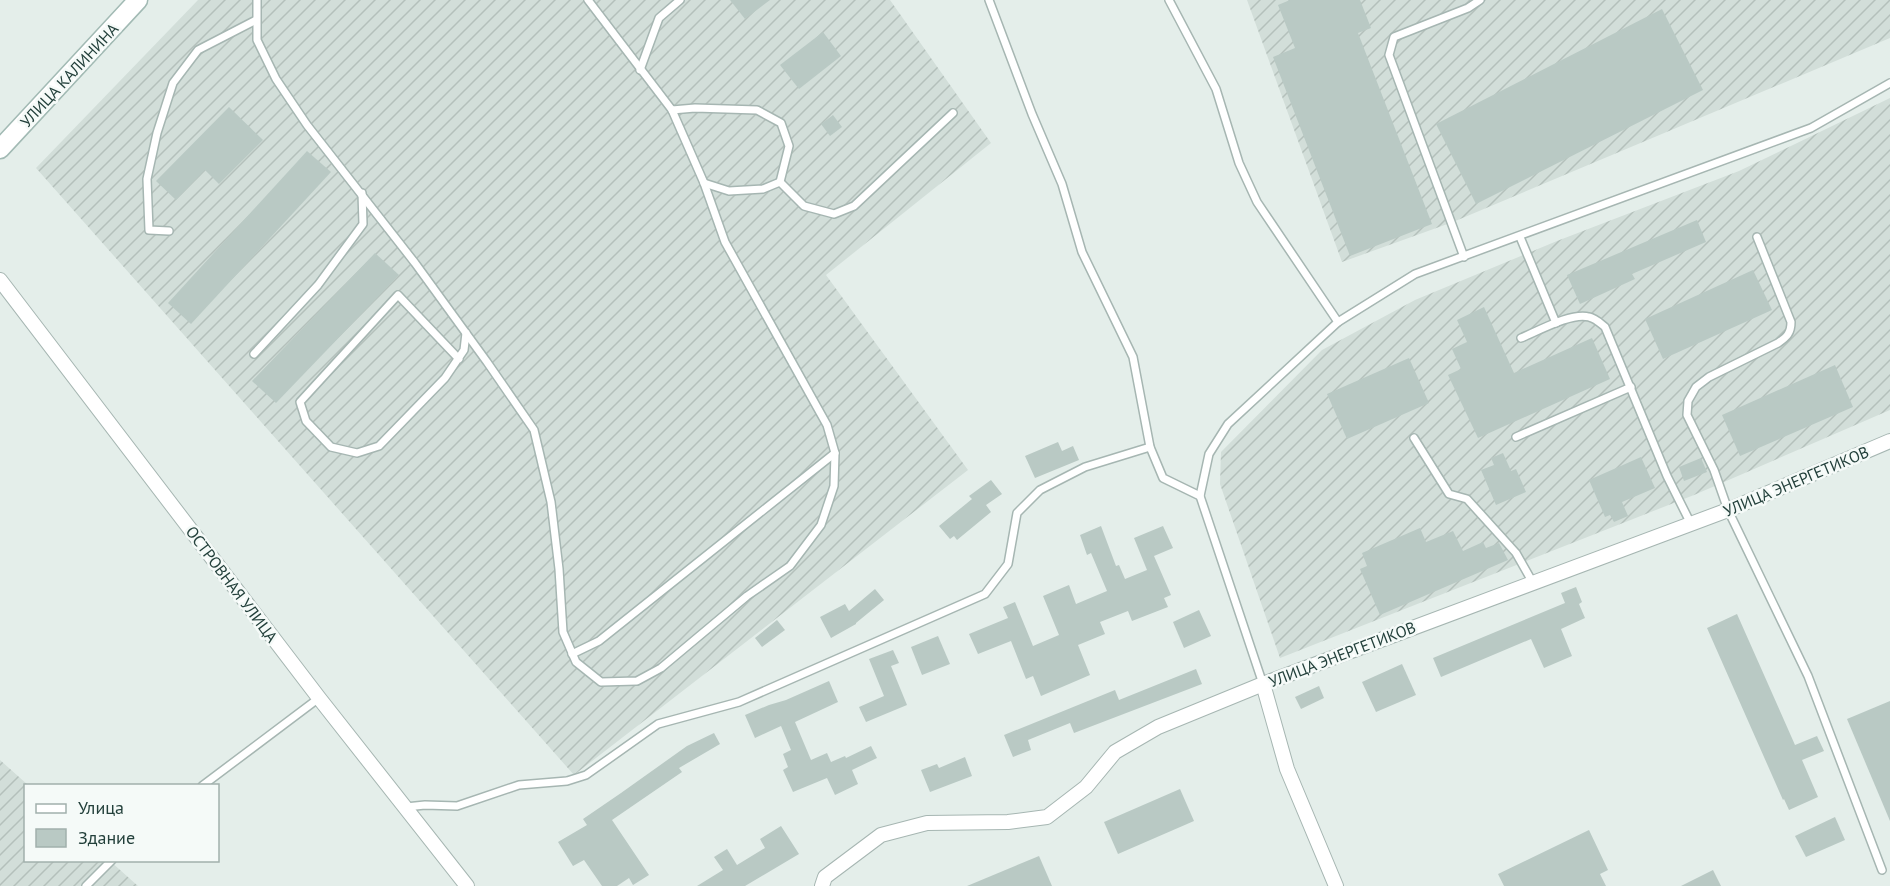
<svg xmlns="http://www.w3.org/2000/svg" width="1890" height="886" font-family="'PT Sans',sans-serif">
	<style>
		.industrial { fill: url(#industrial-furrows) }
		.building { fill: #b9c9c4 }
		.lines { fill: none; stroke-linecap: round; stroke-linejoin: round }
		.lane-casing { stroke: #a6b6b2; stroke-width: 10 }
		.street-casing { stroke: #a6b6b2; stroke-width: 16 }
		.secondary-casing { stroke: #a2bab4; stroke-width: 21 }
		.lane { stroke: #fff; stroke-width: 7 }
		.street { stroke: #fff; stroke-width: 14 }
		.secondary { stroke: #fff; stroke-width: 18 }
		.labels { text-anchor: middle; stroke-width: 5; stroke-linejoin: round; paint-order: stroke }
		.street-label { font-size: 16px; fill: #23403b; stroke: #f5faf8 }
	</style>
	<defs>
		<pattern id="industrial-furrows" width="10" height="10" patternUnits="userSpaceOnUse" patternTransform="scale(1.5)"><rect width="10" height="10" fill="#d2ded9"/><path d="M-1 1l2-2M0 10L10 0M9 11l2-2" fill="none" stroke="#b4c0bb"/></pattern>
	</defs>
	<rect width="100%" height="100%" fill="#e4eeea"/>
	<!-- industrial -->
	<g class="industrial">
		<polygon points="198,0 890,0 991,143 826,275 968,470 574,775 36,168"/>
		<polygon points="1247,0 1890,0 1890,38 1453,222 1342,262"/>
		<polygon points="1890,98 1890,410 1694,495 1280,658 1220,484 1221,452 1322,350 1415,300 1557,241 1739,171"/>
		<polygon points="0,760 28,785 26,786 26,860 110,861 138,886 0,886"/>
	</g>
	<!-- building -->
	<g class="building">
		<polygon points="730,0 770,0 745,19"/>
		<polygon points="1290,0 1360,0 1371,28 1358,33 1432,224 1350,256 1273,57 1295,48 1278,5"/>
		<polygon points="1662,9 1703,90 1476,204 1436,124"/>
		<polygon points="823,32 841,56 799,89 780,65"/>
		<polygon points="229,107 263,140 219,184 205,170 176,200 156,181"/>
		<polygon points="833,115 842,127 830,136 821,124"/>
		<polygon points="307,151 331,172 191,324 168,303"/>
		<polygon points="1697,220 1706,242 1632,274 1635,279 1580,304 1567,275"/>
		<polygon points="375,253 399,275 276,403 252,381"/>
		<polygon points="1753,270 1772,310 1663,359 1645,319"/>
		<polygon points="1484,307 1514,373 1592,338 1610,379 1478,438 1448,375 1461,369 1452,349 1467,342 1457,320"/>
		<polygon points="1409,358 1429,403 1347,439 1327,394"/>
		<polygon points="1835,365 1853,407 1740,456 1722,415"/>
		<polygon points="1058,442 1062,451 1073,446 1079,460 1035,478 1025,456"/>
		<polygon points="1503,453 1511,471 1516,469 1526,492 1496,505 1481,470 1494,465 1491,458"/>
		<polygon points="1641,457 1655,488 1622,502 1628,516 1614,522 1610,515 1605,517 1589,480"/>
		<polygon points="1701,458 1707,472 1684,481 1679,467"/>
		<polygon points="991,480 1002,494 986,505 991,512 957,540 954,536 950,539 939,526 972,499 969,496"/>
		<polygon points="1101,526 1116,566 1119,565 1125,579 1147,570 1134,538 1163,526 1173,548 1154,556 1171,595 1164,598 1168,607 1132,621 1128,611 1100,622 1105,634 1078,645 1090,675 1041,696 1033,676 1026,679 1011,641 978,654 969,634 1008,618 1003,607 1015,602 1033,646 1059,635 1043,596 1069,585 1076,604 1107,591 1091,553 1087,555 1080,535"/>
		<polygon points="1420,528 1426,542 1453,531 1463,551 1483,542 1486,548 1499,543 1508,560 1380,615 1360,569 1367,566 1362,553"/>
		<polygon points="1576,587 1582,602 1579,604 1585,618 1561,629 1572,656 1544,668 1531,639 1441,677 1433,658 1565,603 1561,593"/>
		<polygon points="875,589 884,600 856,623 856,624 831,638 820,617 845,604 849,611"/>
		<polygon points="1199,610 1211,636 1184,648 1173,622"/>
		<polygon points="1737,614 1795,745 1817,736 1824,751 1802,760 1818,797 1789,810 1784,799 1783,800 1707,628"/>
		<polygon points="777,620 785,630 762,647 755,638"/>
		<polygon points="938,636 950,664 922,675 911,647"/>
		<polygon points="893,650 899,663 891,666 907,705 866,722 859,707 884,696 869,659"/>
		<polygon points="1402,664 1416,695 1376,712 1362,682"/>
		<polygon points="1196,669 1202,684 1074,733 1070,723 1028,740 1031,750 1013,757 1004,735 1115,690 1119,700"/>
		<polygon points="829,681 838,702 795,722 811,760 827,753 831,762 845,756 846,758 871,746 877,758 852,770 858,784 835,795 827,778 793,792 783,770 788,767 783,754 791,750 781,726 755,738 745,715 769,705 786,700"/>
		<polygon points="1319,686 1324,698 1301,709 1295,697"/>
		<polygon points="1890,701 1890,821 1847,719"/>
		<polygon points="714,733 720,744 679,768 682,772 612,820 649,875 633,885 629,878 617,886 602,886 584,860 573,866 558,842 587,825 583,819 621,793 687,746"/>
		<polygon points="965,757 972,776 930,792 921,770 937,764 939,768"/>
		<polygon points="1180,789 1194,821 1118,854 1104,822"/>
		<polygon points="1835,817 1845,840 1806,857 1795,836"/>
		<polygon points="781,826 799,854 745,886 697,886 723,870 714,857 727,849 737,865 765,848 760,839"/>
		<polygon points="1589,830 1608,870 1600,874 1606,886 1504,886 1498,874"/>
		<polygon points="1039,856 1052,886 967,886"/>
		<polygon points="1713,870 1721,886 1681,886"/>
	</g>
	<g class="lines">
		<!-- lane casing -->
		<g class="lane-casing">
			<g id="lane">
				<polyline points="257,0 257,40 276,79 307,125 415,263 487,362 534,430 551,502 559,569 563,632 576,662 601,682 637,681 661,668 747,596 790,566 821,525 834,486 835,453 827,425 725,242 704,183 672,110 588,0"/>
				<polyline points="989,0 1032,114 1062,184 1082,252 1133,357 1150,447 1163,478 1200,496"/>
				<polyline points="1169,0 1216,89 1239,163 1257,202 1338,322"/>
				<polyline points="640,70 659,18 680,0"/>
				<polyline points="672,110 695,108 757,110 781,123 789,146 780,182"/>
				<polyline points="704,183 729,191 763,189 780,182 804,206 834,214 854,206 953,113"/>
				<polyline points="169,231 149,230 147,179 157,133 173,83 198,50 256,20"/>
				<polyline points="1520,237 1556,323"/>
				<path d="M1757 237 1791 322C1791 333 1787 337 1778 343L1709 377 1696 387 1688 401 1687 415 1714 470 1728 510 1808 676 1882 870"/>
				<polyline points="1464,257 1389,55 1394,37 1468,8 1480,0"/>
				<path d="M1521 338C1538 331 1572 312 1589 317 1595 318 1600 323 1605 327L1667 476 1691 524"/>
				<polyline points="254,354 318,285 363,224 362,193"/>
				<polyline points="459,359 398,295 300,402 306,421 331,447 357,453 379,446 445,378 464,350 466,333"/>
				<polyline points="1516,437 1631,387"/>
				<polyline points="1414,438 1449,494 1467,499 1516,553 1533,583"/>
				<polyline points="572,654 599,641 835,453"/>
				<polyline points="1263,684 1200,496 1209,454 1228,424 1338,322 1415,274 1811,128 1890,83"/>
				<polyline points="202,786 319,698"/>
				<polyline points="406,807 425,805 457,806 519,785 567,781 586,775 658,724 739,702 985,594 1008,564 1017,513 1040,490 1085,467 1150,447"/>
				<polyline points="86,886 112,860"/>
			</g>
		</g>
		<!-- street casing -->
		<g class="street-casing">
			<g id="street">
				<polyline points="0,280 319,698 467,886"/>
				<polyline points="1263,684 1287,769 1336,886"/>
				<polyline points="822,886 825,877 881,835 927,823 1008,822 1047,817 1086,787 1115,752 1158,727 1263,684 1728,510 1890,441"/>
			</g>
		</g>
		<!-- secondary casing -->
		<g class="secondary-casing">
			<polyline id="secondary" points="0,149 138,0"/>
		</g>
		<!-- lane -->
		<use href="#lane" class="lane"/>
		<!-- street -->
		<use href="#street" class="street"/>
		<!-- secondary -->
		<use href="#secondary" class="secondary"/>
	</g>
	<g class="labels">
		<!-- street labels -->
		<g class="street-label">
			<text transform="translate(69 75) rotate(-47)" y="6">УЛИЦА КАЛИНИНА</text>
			<text transform="translate(1796 481) rotate(-23)" y="6">УЛИЦА ЭНЕРГЕТИКОВ</text>
			<text transform="translate(232 584) rotate(53)" y="6">ОСТРОВНАЯ УЛИЦА</text>
			<text transform="translate(1342 654) rotate(-21)" y="6">УЛИЦА ЭНЕРГЕТИКОВ</text>
		</g>
	</g>
	<!-- legend -->
	<rect x="24" y="784" width="195" height="78" fill="#f5faf8" stroke="#a1b0ac" stroke-width="1.5"/>
	<rect x="36" y="804" width="30" height="9" fill="#ffffff" stroke="#a1b0ac" stroke-width="1.5"/>
	<text x="78" y="814" font-size="18" fill="#23403b">Улица</text>
	<rect x="36" y="829" width="30" height="18" fill="#b9c9c4" stroke="#a1b0ac" stroke-width="1.5"/>
	<text x="78" y="844" font-size="18" fill="#23403b">Здание</text>
</svg>
